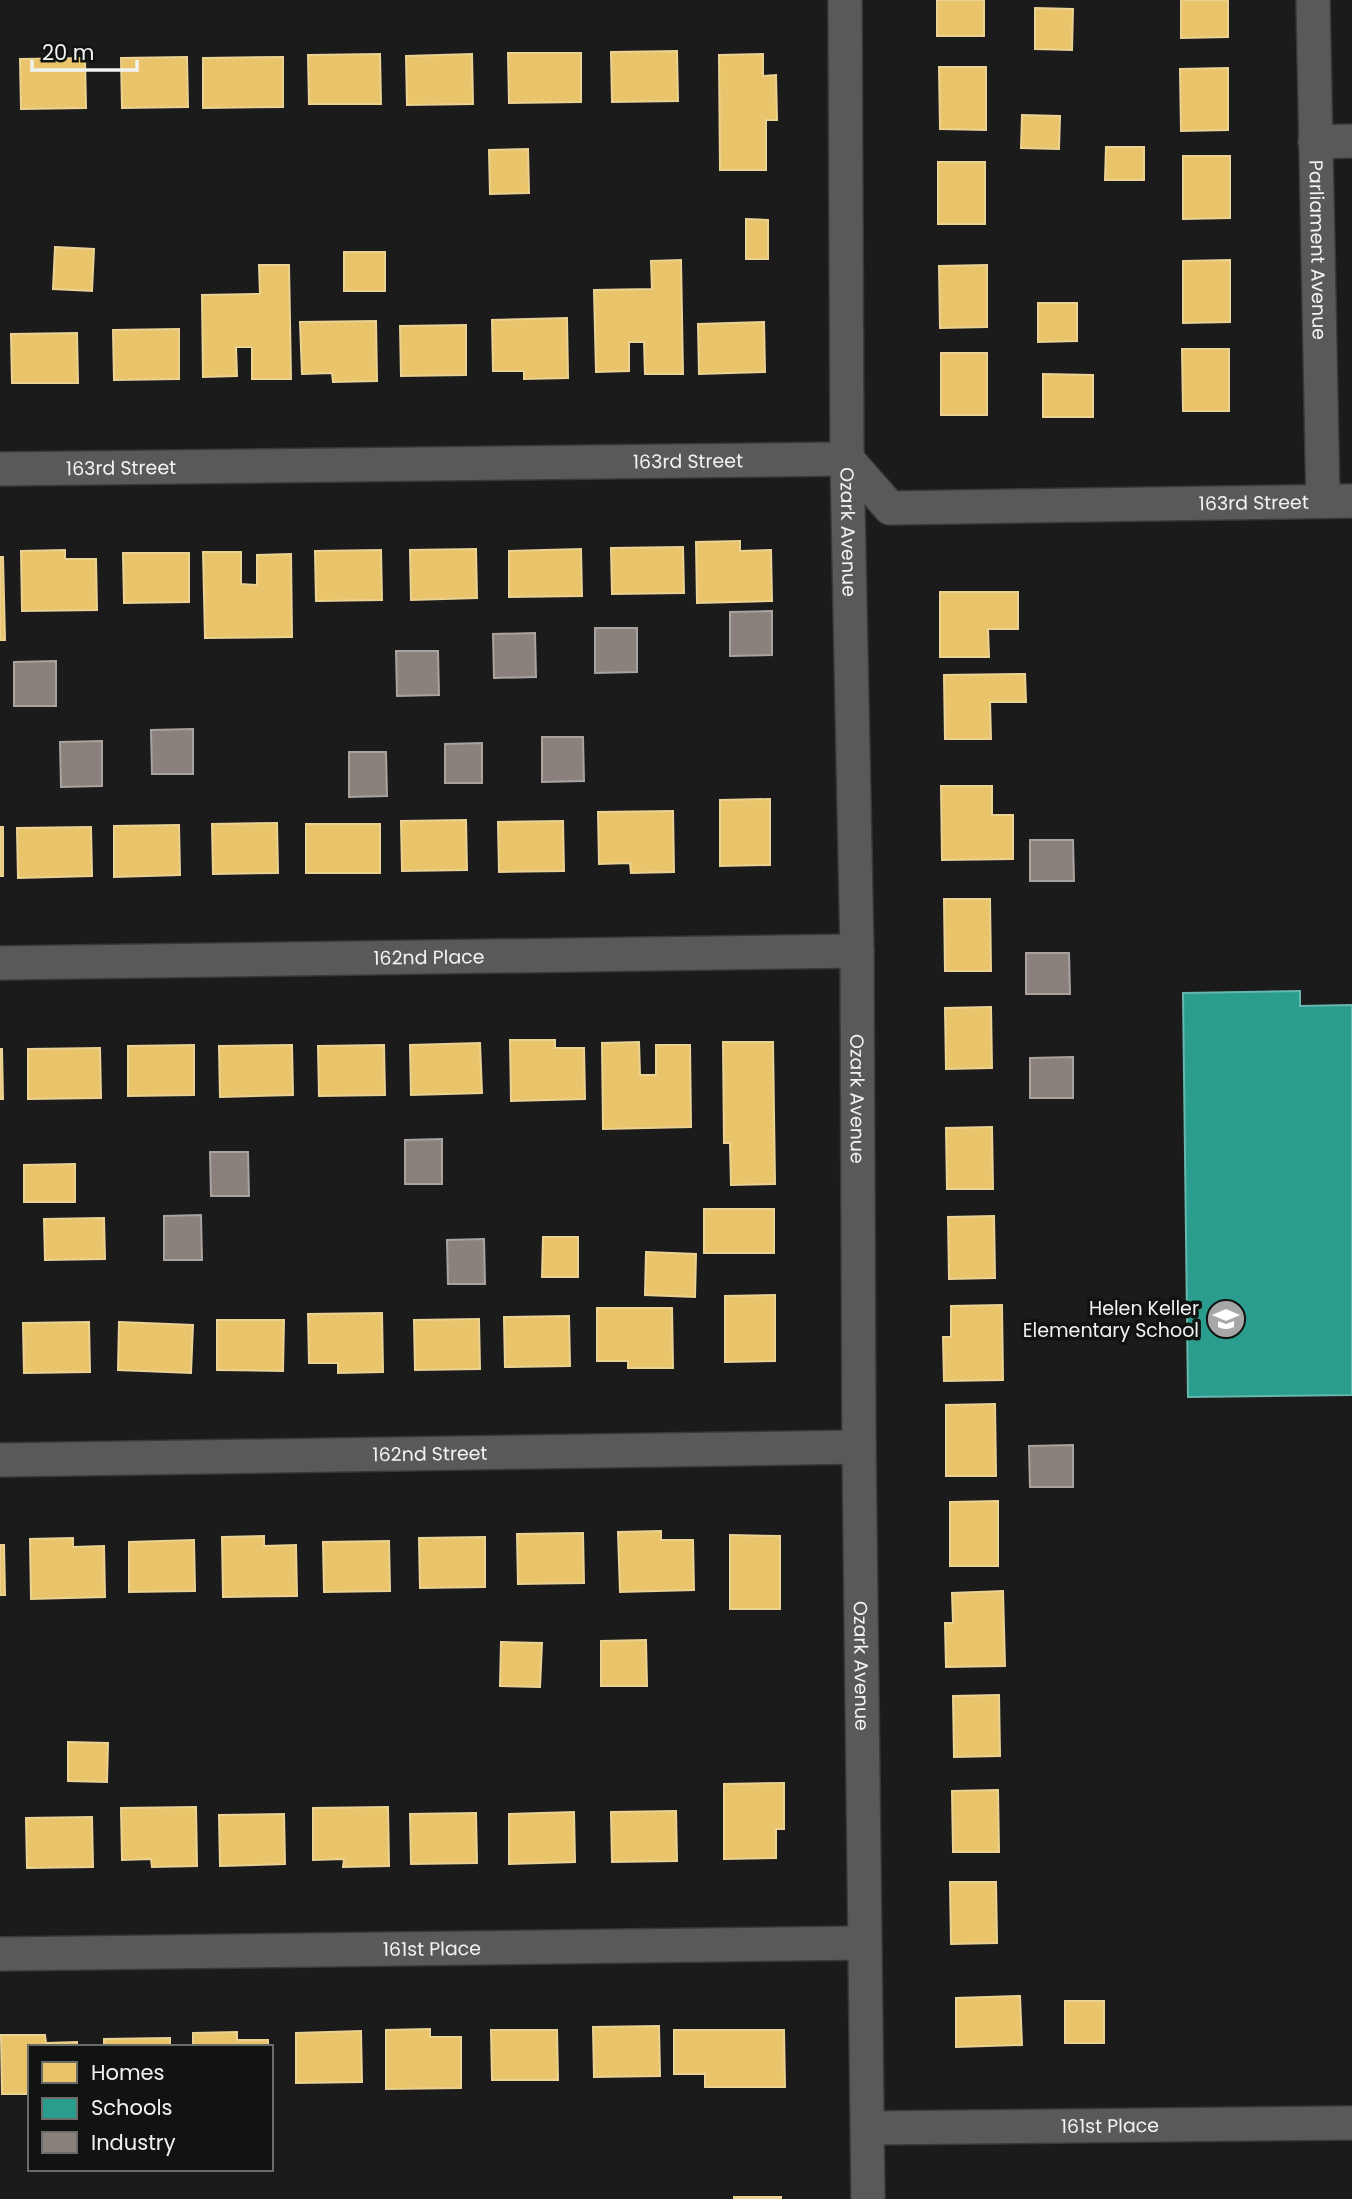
<svg xmlns="http://www.w3.org/2000/svg" width="1352" height="2199" font-family="Poppins,sans-serif">
	<style>
		.homes { fill: #e9c46a; stroke: #ebd293; stroke-width: 2 }
		.schools { fill: #2a9d8f; stroke: #66b7ad; stroke-width: 2 }
		.industry { fill: #8a817c; stroke: #a9a39f; stroke-width: 2 }
		.lines { fill: none; stroke-linecap: round; stroke-linejoin: round }
		.minor-casing { stroke: #383838; stroke-width: 36 }
		.minor { stroke: #585958; stroke-width: 33 }
		.labels { text-anchor: middle; stroke-width: 7; stroke-linejoin: round; paint-order: stroke }
		.street-label { font-size: 19px; fill: #f1f3f2; stroke: #111311 }
		.poi-label { font-size: 19px; fill: #f1f3f2; stroke: #111311; text-anchor: end }
	</style>
	<rect width="100%" height="100%" fill="#1b1b1b"/>
	<!-- homes -->
	<g class="homes">
		<rect x="937" y="0" width="47" height="36"/>
		<polygon points="1181,0 1228,0 1228,37 1181,38"/>
		<polygon points="1035,8 1073,9 1072,50 1035,49"/>
		<polygon points="677,51 678,101 612,102 611,52"/>
		<polygon points="508,53 581,53 581,102 509,103"/>
		<polygon points="380,54 381,104 309,104 308,55"/>
		<polygon points="472,54 473,104 407,105 406,56"/>
		<polygon points="763,54 763,76 776,75 777,120 766,120 766,170 720,170 719,55"/>
		<polygon points="187,57 188,107 122,108 121,58"/>
		<polygon points="283,57 283,107 203,108 203,58"/>
		<polygon points="85,58 86,108 21,109 20,59"/>
		<polygon points="939,67 986,67 986,130 940,129"/>
		<polygon points="1228,68 1228,130 1181,131 1180,69"/>
		<polygon points="1022,115 1060,116 1059,149 1021,148"/>
		<polygon points="1106,147 1144,147 1144,180 1105,180"/>
		<polygon points="528,149 529,193 490,194 489,150"/>
		<polygon points="1183,156 1230,156 1230,218 1183,219"/>
		<rect x="938" y="162" width="47" height="62"/>
		<polygon points="746,219 768,220 768,259 746,259"/>
		<polygon points="55,247 94,249 92,291 53,289"/>
		<rect x="344" y="252" width="41" height="39"/>
		<polygon points="681,260 683,374 645,374 644,342 629,342 629,371 596,372 594,290 652,289 651,261"/>
		<polygon points="1230,260 1230,322 1183,323 1183,261"/>
		<polygon points="259,265 289,265 291,379 252,379 252,347 236,347 237,376 203,377 202,295 260,294"/>
		<polygon points="987,265 987,327 940,328 939,266"/>
		<polygon points="1038,303 1077,303 1077,341 1038,342"/>
		<polygon points="567,318 568,378 524,379 524,371 493,371 492,320"/>
		<polygon points="376,321 377,381 333,382 332,373 302,374 300,322"/>
		<polygon points="764,322 765,372 699,374 698,324"/>
		<polygon points="466,325 466,375 401,376 400,326"/>
		<polygon points="179,329 179,379 114,380 113,330"/>
		<polygon points="77,333 78,383 12,383 11,334"/>
		<polygon points="1182,349 1229,349 1229,411 1183,411"/>
		<rect x="941" y="353" width="46" height="62"/>
		<polygon points="1043,374 1093,375 1093,417 1043,417"/>
		<polygon points="740,541 740,551 771,550 772,601 697,603 696,542"/>
		<polygon points="683,547 684,593 612,594 611,548"/>
		<polygon points="476,549 477,598 411,600 410,550"/>
		<polygon points="581,549 582,596 509,597 509,551"/>
		<polygon points="65,550 65,559 96,559 97,610 22,611 21,551"/>
		<polygon points="381,550 382,600 316,601 315,551"/>
		<polygon points="203,552 241,552 241,584 257,585 257,555 291,554 292,637 205,638"/>
		<polygon points="123,553 189,553 189,602 124,603"/>
		<polygon points="0,557 3,557 5,640 0,640"/>
		<polygon points="940,592 1018,592 1018,629 988,629 989,657 940,657"/>
		<polygon points="1025,674 1026,702 990,702 991,739 945,739 944,675"/>
		<polygon points="941,786 992,786 992,815 1013,815 1013,859 942,860"/>
		<polygon points="770,799 770,865 720,866 720,800"/>
		<polygon points="673,811 674,872 631,873 630,863 599,864 598,812"/>
		<polygon points="466,820 467,870 402,871 401,821"/>
		<polygon points="563,821 564,871 499,872 498,822"/>
		<polygon points="277,823 278,873 213,874 212,824"/>
		<rect x="306" y="824" width="74" height="49"/>
		<polygon points="179,825 180,875 114,877 114,826"/>
		<rect x="0" y="827" width="3" height="49"/>
		<polygon points="91,827 92,876 18,878 17,828"/>
		<polygon points="944,899 990,899 991,971 945,971"/>
		<polygon points="991,1007 992,1068 946,1069 945,1008"/>
		<polygon points="510,1040 555,1040 555,1048 584,1048 585,1099 511,1101"/>
		<polygon points="639,1042 640,1075 656,1075 656,1045 690,1045 691,1127 603,1129 602,1043"/>
		<polygon points="723,1042 773,1042 775,1184 731,1185 730,1143 724,1143"/>
		<polygon points="480,1043 482,1093 411,1095 410,1045"/>
		<polygon points="194,1045 194,1095 128,1096 128,1046"/>
		<polygon points="292,1045 293,1095 220,1097 219,1046"/>
		<polygon points="384,1045 385,1095 319,1096 318,1046"/>
		<polygon points="100,1048 101,1098 28,1099 28,1049"/>
		<polygon points="0,1049 2,1049 3,1099 0,1099"/>
		<polygon points="992,1127 993,1189 947,1189 946,1128"/>
		<polygon points="75,1164 75,1202 24,1202 24,1165"/>
		<rect x="704" y="1209" width="70" height="44"/>
		<polygon points="994,1216 995,1278 949,1279 948,1217"/>
		<polygon points="104,1218 105,1259 45,1260 44,1219"/>
		<polygon points="543,1237 578,1237 578,1277 542,1277"/>
		<polygon points="646,1252 696,1254 695,1297 645,1295"/>
		<polygon points="775,1295 775,1361 725,1362 725,1296"/>
		<polygon points="1002,1305 1003,1380 944,1381 943,1337 951,1337 951,1306"/>
		<polygon points="597,1308 672,1308 673,1368 628,1368 628,1361 597,1361"/>
		<polygon points="382,1313 383,1372 338,1373 338,1363 309,1363 308,1314"/>
		<polygon points="569,1316 570,1366 505,1367 504,1317"/>
		<polygon points="479,1319 480,1369 415,1370 414,1320"/>
		<polygon points="217,1320 284,1320 283,1371 217,1370"/>
		<polygon points="89,1322 90,1372 24,1373 23,1323"/>
		<polygon points="119,1322 193,1325 191,1373 118,1370"/>
		<polygon points="995,1404 996,1476 946,1476 946,1405"/>
		<polygon points="998,1501 998,1566 950,1566 950,1502"/>
		<polygon points="661,1531 661,1540 693,1540 694,1590 620,1592 618,1532"/>
		<polygon points="583,1533 584,1583 518,1584 517,1534"/>
		<polygon points="730,1535 780,1536 780,1609 730,1609"/>
		<polygon points="264,1536 264,1546 296,1545 297,1596 223,1597 222,1537"/>
		<polygon points="485,1537 485,1587 420,1588 419,1538"/>
		<polygon points="73,1538 73,1547 104,1546 105,1597 31,1599 30,1539"/>
		<polygon points="194,1540 195,1591 129,1592 129,1542"/>
		<polygon points="389,1541 390,1591 324,1592 323,1542"/>
		<polygon points="0,1545 4,1545 5,1595 0,1595"/>
		<polygon points="1003,1591 1005,1666 946,1667 945,1623 953,1623 952,1593"/>
		<polygon points="646,1640 647,1686 601,1686 601,1641"/>
		<polygon points="501,1642 542,1643 540,1687 500,1686"/>
		<polygon points="999,1695 1000,1756 954,1757 953,1696"/>
		<polygon points="68,1742 108,1743 107,1782 68,1781"/>
		<polygon points="784,1783 784,1829 776,1829 776,1858 724,1859 724,1784"/>
		<polygon points="998,1790 999,1852 953,1852 952,1791"/>
		<polygon points="196,1807 197,1866 152,1867 151,1859 122,1860 121,1808"/>
		<polygon points="388,1807 389,1866 343,1867 344,1859 313,1860 313,1808"/>
		<polygon points="676,1811 677,1861 612,1862 611,1812"/>
		<polygon points="574,1812 575,1862 509,1864 509,1814"/>
		<polygon points="476,1813 477,1863 411,1864 410,1814"/>
		<polygon points="284,1814 285,1864 220,1866 219,1815"/>
		<polygon points="92,1817 93,1867 27,1868 26,1818"/>
		<polygon points="950,1882 996,1882 997,1943 951,1944"/>
		<polygon points="1020,1996 1022,2045 956,2047 956,1998"/>
		<rect x="1065" y="2001" width="39" height="42"/>
		<polygon points="659,2026 660,2076 594,2077 593,2027"/>
		<polygon points="430,2029 430,2037 461,2037 461,2088 386,2089 386,2030"/>
		<polygon points="491,2030 557,2030 558,2080 492,2080"/>
		<polygon points="674,2030 784,2030 785,2087 705,2087 705,2074 674,2074"/>
		<polygon points="361,2031 362,2082 296,2083 296,2033"/>
		<polygon points="237,2032 237,2040 268,2040 268,2047 193,2047 193,2033"/>
		<polygon points="1,2035 45,2035 46,2043 77,2042 77,2047 30,2047 30,2094 2,2094"/>
		<polygon points="170,2038 170,2047 104,2047 104,2039"/>
		<rect x="734" y="2197" width="47" height="2"/>
	</g>
	<!-- schools -->
	<polygon class="schools" points="1300,991 1300,1006 1352,1005 1352,1395 1188,1397 1183,993"/>
	<!-- industry -->
	<g class="industry">
		<polygon points="772,611 772,655 730,656 730,612"/>
		<polygon points="595,628 637,628 637,672 595,673"/>
		<polygon points="535,633 536,677 494,678 493,634"/>
		<polygon points="396,651 438,651 439,695 397,696"/>
		<polygon points="56,661 56,706 14,706 14,662"/>
		<polygon points="193,729 193,774 152,774 151,730"/>
		<polygon points="542,737 583,737 584,781 542,782"/>
		<polygon points="102,741 102,786 61,787 60,742"/>
		<polygon points="482,743 482,783 445,783 445,744"/>
		<polygon points="349,752 386,752 387,796 349,797"/>
		<polygon points="1030,840 1073,840 1074,881 1030,881"/>
		<polygon points="1026,953 1069,953 1070,994 1026,994"/>
		<polygon points="1073,1057 1073,1098 1030,1098 1030,1058"/>
		<polygon points="442,1139 442,1184 405,1184 405,1140"/>
		<polygon points="210,1152 248,1152 249,1196 211,1196"/>
		<polygon points="201,1215 202,1260 164,1260 164,1216"/>
		<polygon points="484,1239 485,1284 448,1284 447,1240"/>
		<polygon points="1073,1445 1073,1487 1030,1487 1029,1446"/>
	</g>
	<g class="lines">
		<!-- minor casing -->
		<g class="minor-casing">
			<g id="minor">
				<path id="s1" d="M845 0 847 459 857 951 859 1447 868 2199"/>
				<path id="s2" d="M1313 0 1323 501"/>
				<polyline points="1315,142 1352,141"/>
				<path id="s3" d="M0 469 847 459 890 508 1352 501"/>
				<path id="s4" d="M0 963 857 951"/>
				<path id="s5" d="M0 1460 859 1447"/>
				<path id="s6" d="M0 1954 864 1943"/>
				<path id="s7" d="M868 2128 1352 2123"/>
			</g>
		</g>
		<!-- minor -->
		<use href="#minor" class="minor"/>
	</g>
	<!-- icons -->
	<defs>
		<g id="school-disc" transform="scale(2.0125)"><circle r="9.5" fill="#a6a7a7" stroke="#111311"/><path d="M0-5L7-2L0 1L-7-2ZM-4 1L0 2.5L4 1V4Q0 6-4 4Z" fill="#fff"/></g>
	</defs>
	<g fill-rule="evenodd">
		<use href="#school-disc" x="1226" y="1319"/>
	</g>
	<g class="labels">
		<!-- street labels -->
		<g class="street-label">
			<text dy="7" stroke="none"><textPath href="#s2" startOffset="250">Parliament Avenue</textPath></text>
			<text dy="7" stroke="none"><textPath href="#s3" startOffset="688">163rd Street</textPath></text>
			<text dy="7" stroke="none"><textPath href="#s3" startOffset="121">163rd Street</textPath></text>
			<text dy="7" stroke="none"><textPath href="#s3" startOffset="1276">163rd Street</textPath></text>
			<text dy="7" stroke="none"><textPath href="#s1" startOffset="532">Ozark Avenue</textPath></text>
			<text dy="7" stroke="none"><textPath href="#s4" startOffset="429">162nd Place</textPath></text>
			<text dy="7" stroke="none"><textPath href="#s1" startOffset="1099">Ozark Avenue</textPath></text>
			<text dy="7" stroke="none"><textPath href="#s5" startOffset="430">162nd Street</textPath></text>
			<text dy="7" stroke="none"><textPath href="#s1" startOffset="1666">Ozark Avenue</textPath></text>
			<text dy="7" stroke="none"><textPath href="#s6" startOffset="432">161st Place</textPath></text>
			<text dy="7" stroke="none"><textPath href="#s7" startOffset="242">161st Place</textPath></text>
		</g>
		<!-- poi labels -->
		<g class="poi-label">
			<text x="1199" y="1315">Helen Keller<tspan x="1199" dy="22">Elementary School</tspan></text>
		</g>
	</g>
	<!-- legend -->
	<rect x="28" y="2045" width="245" height="126" fill="#111311" stroke="#6b6d6b" stroke-width="2"/>
	<rect x="42" y="2062" width="35" height="21" fill="#e9c46a" stroke="#6b6d6b" stroke-width="2"/>
	<text x="91" y="2080" font-size="21" fill="#f1f3f2">Homes</text>
	<rect x="42" y="2098" width="35" height="21" fill="#2a9d8f" stroke="#6b6d6b" stroke-width="2"/>
	<text x="91" y="2115" font-size="21" fill="#f1f3f2">Schools</text>
	<rect x="42" y="2132" width="35" height="21" fill="#8a817c" stroke="#6b6d6b" stroke-width="2"/>
	<text x="91" y="2150" font-size="21" fill="#f1f3f2">Industry</text>
	<!-- scale -->
	<path d="M32 60v10h105v-10" fill="none" stroke="#f1f3f2" stroke-width="3.5"/>
	<text x="42" y="60" font-size="21" fill="#f1f3f2" stroke="#111311" stroke-width="5" paint-order="stroke">20 m</text>
</svg>
